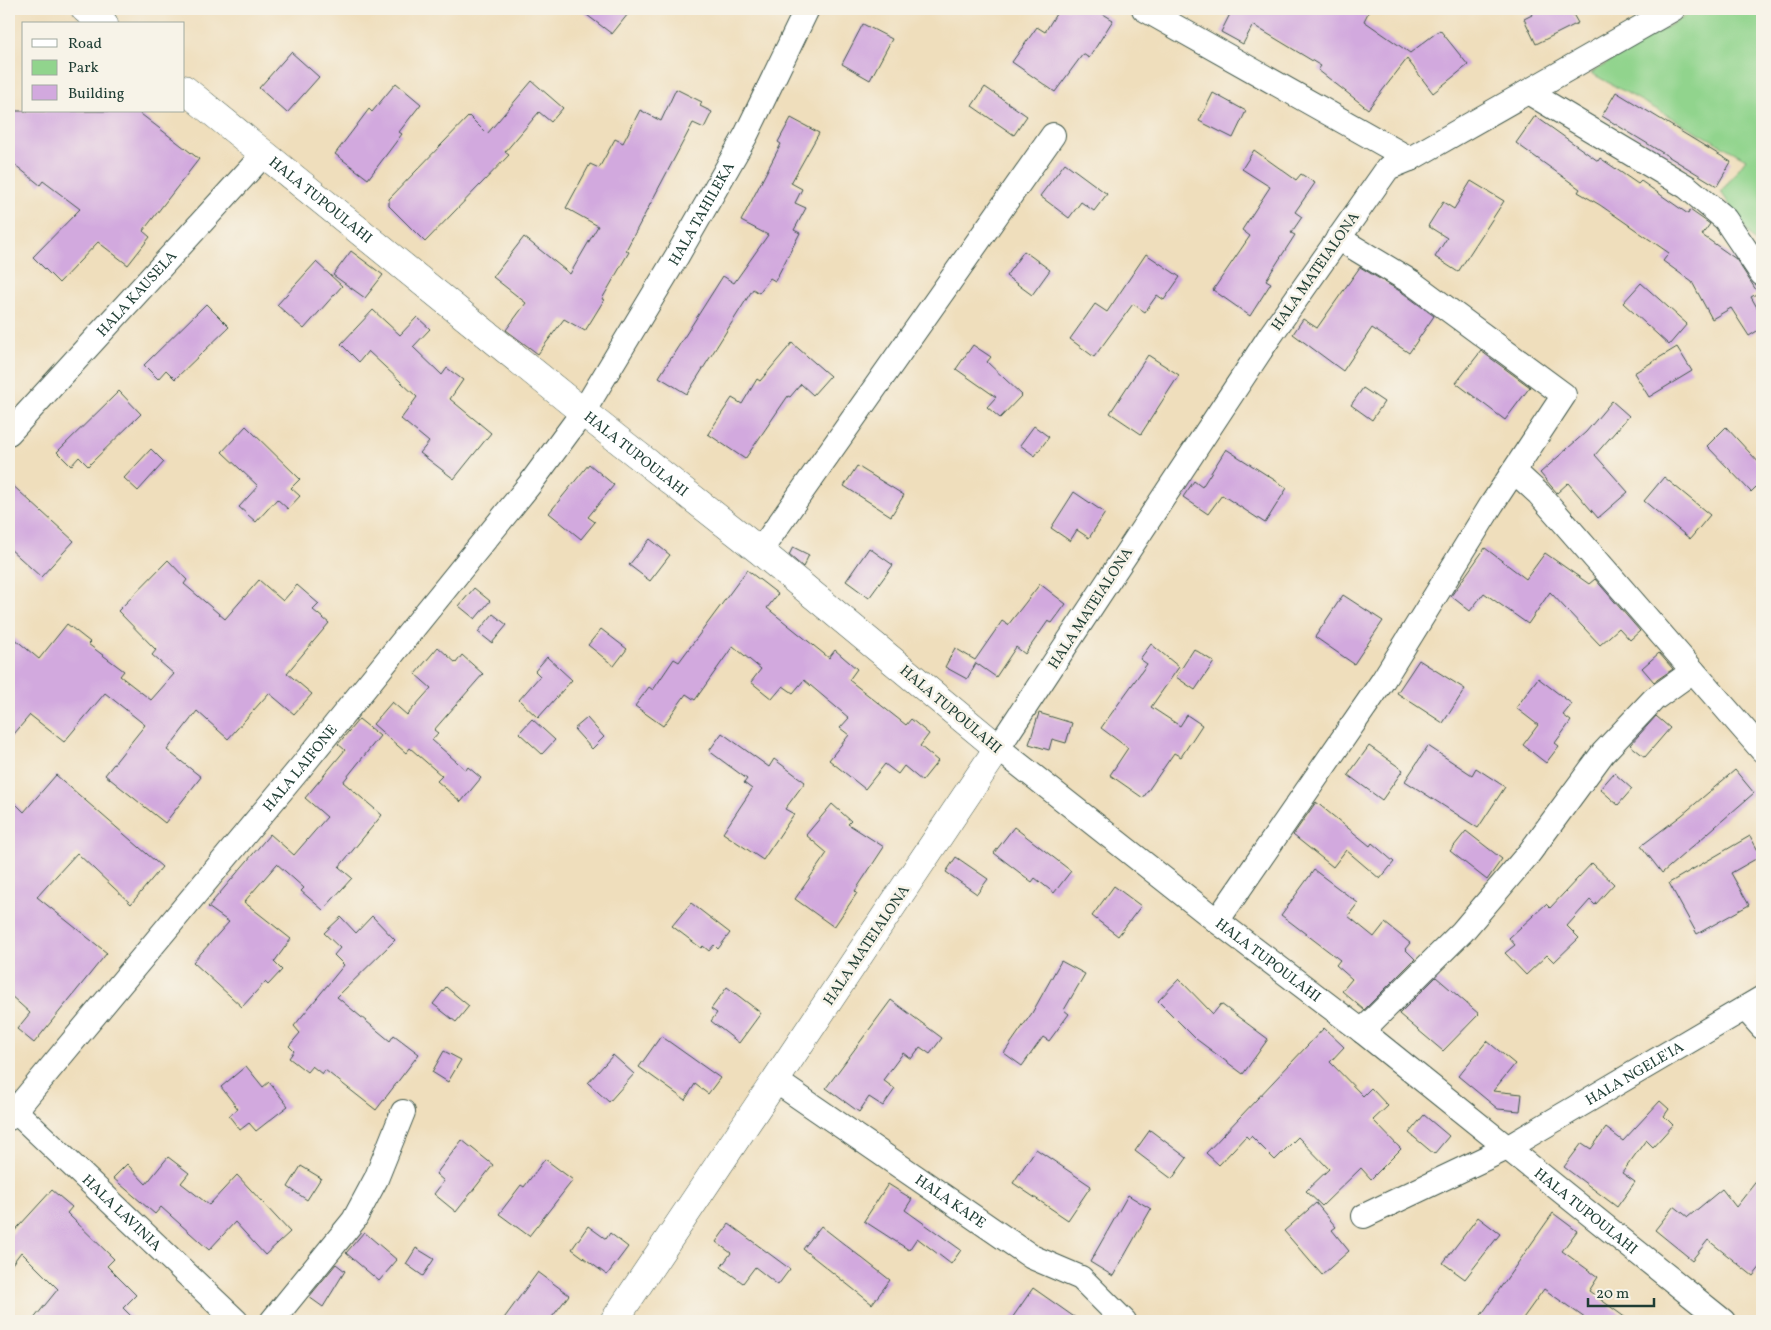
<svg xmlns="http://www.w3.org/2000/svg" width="1771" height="1330" font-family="Vollkorn,serif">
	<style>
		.green { fill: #91d48d; stroke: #588860 }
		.building { fill: #d2a9de }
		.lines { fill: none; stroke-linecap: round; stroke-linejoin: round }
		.minor-casing { stroke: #3e5548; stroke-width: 26 }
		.major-casing { stroke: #3e5548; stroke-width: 29 }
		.minor { stroke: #fff; stroke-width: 24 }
		.major { stroke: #fff; stroke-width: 28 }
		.labels { text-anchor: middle; stroke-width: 5; stroke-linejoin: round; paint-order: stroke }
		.street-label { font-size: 15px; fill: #1f3d34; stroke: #f7f3e8 }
	</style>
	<rect width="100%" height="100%" fill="#f7f3e8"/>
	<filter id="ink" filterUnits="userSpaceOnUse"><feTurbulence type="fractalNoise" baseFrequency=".02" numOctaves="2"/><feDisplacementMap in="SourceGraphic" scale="10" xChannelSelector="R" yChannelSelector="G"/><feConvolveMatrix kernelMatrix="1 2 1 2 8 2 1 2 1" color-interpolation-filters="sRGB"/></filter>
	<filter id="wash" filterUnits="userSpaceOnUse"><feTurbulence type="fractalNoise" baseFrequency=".0096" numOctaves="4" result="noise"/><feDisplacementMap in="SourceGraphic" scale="20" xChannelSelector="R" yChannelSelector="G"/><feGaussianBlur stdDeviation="1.12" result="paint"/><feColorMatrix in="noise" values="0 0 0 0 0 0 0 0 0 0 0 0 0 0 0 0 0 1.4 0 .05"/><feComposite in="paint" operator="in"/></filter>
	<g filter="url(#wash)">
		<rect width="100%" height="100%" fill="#efdebc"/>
		<!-- green -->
		<polygon class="green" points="1697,9 1762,9 1762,253 1721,192 1746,159 1591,73"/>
		<g id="blocks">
			<!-- building -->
			<g class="building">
				<polygon points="579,9 632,9 612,34"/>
				<polygon points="1059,9 1095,9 1113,20 1089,58 1083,54 1055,92 1012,62 1037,27 1045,32"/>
				<polygon points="1226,9 1370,9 1364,21 1410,53 1440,30 1468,65 1433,93 1407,59 1368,109 1318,70 1321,66 1253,25 1243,44 1221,32 1231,12"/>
				<polygon points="1529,9 1570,9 1578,23 1536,44 1524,19 1532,15"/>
				<polygon points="863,24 892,39 870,80 842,64"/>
				<polygon points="291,52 319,77 287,113 259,88"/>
				<polygon points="532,81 563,108 551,122 539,112 505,152 509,155 425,242 389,206 389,199 469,116 487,134"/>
				<polygon points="396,83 421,104 399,132 402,134 368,179 335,154 369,109 372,112"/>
				<polygon points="985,87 1027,116 1014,135 972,106"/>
				<polygon points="676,89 702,102 700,106 712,112 704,128 693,123 626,250 629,252 602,299 604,300 585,331 564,319 538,354 506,330 526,303 493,277 524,237 570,274 598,226 566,208 590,164 599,168 615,139 623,143 640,110 661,121"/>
				<polygon points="1616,92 1731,162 1717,186 1602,116"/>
				<polygon points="1213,93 1246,111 1233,138 1199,121"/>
				<polygon points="9,111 137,111 199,159 143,231 150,237 128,265 98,242 59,283 33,257 80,209 43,181 40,185 9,160"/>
				<polygon points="1535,116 1598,161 1600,158 1638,184 1641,181 1688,214 1690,210 1710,224 1702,235 1736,259 1758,293 1751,297 1762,316 1762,328 1749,336 1731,308 1712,319 1692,282 1663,261 1669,253 1600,205 1578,192 1580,189 1516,143"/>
				<polygon points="791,118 819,133 791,183 802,189 795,203 806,208 794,230 800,233 775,281 770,278 759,293 753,289 687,394 659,377 723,276 734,283 768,235 741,221 781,144 778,142"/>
				<polygon points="1254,150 1296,180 1301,174 1315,183 1295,212 1302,217 1291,233 1295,235 1266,280 1271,283 1250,316 1213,290 1250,236 1242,230 1270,187 1242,169"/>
				<polygon points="1065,163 1107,194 1094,211 1081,202 1069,218 1040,196"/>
				<polygon points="1471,181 1504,201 1458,272 1435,257 1447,238 1428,226 1443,202 1454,209"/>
				<polygon points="351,251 383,275 365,298 333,275"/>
				<polygon points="1024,251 1050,270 1032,295 1006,276"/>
				<polygon points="1146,254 1180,277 1164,300 1157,295 1145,312 1133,304 1094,357 1070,339 1095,304 1107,312"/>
				<polygon points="316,262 342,286 304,329 277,305"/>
				<polygon points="1360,267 1403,293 1434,316 1409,353 1372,328 1343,371 1293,334 1303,319 1317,328"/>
				<polygon points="1641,283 1687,324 1669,345 1623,303"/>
				<polygon points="206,304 229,327 175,379 166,370 158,379 144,365"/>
				<polygon points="373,310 400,335 417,317 430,329 413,347 442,375 447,368 463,380 450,399 491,433 454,479 420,453 429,442 401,419 417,397 368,351 359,362 341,344"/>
				<polygon points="792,343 830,376 813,395 801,384 790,397 788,396 745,459 708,434 732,398 742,404 757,379 760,381"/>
				<polygon points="973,345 991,357 987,362 1022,395 1000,418 987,407 996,397 956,369"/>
				<polygon points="1677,347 1692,371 1649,397 1634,373"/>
				<polygon points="1481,351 1530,387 1505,420 1456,383"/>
				<polygon points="1148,355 1179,375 1141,434 1110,413"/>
				<polygon points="1363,388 1384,402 1372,420 1351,405"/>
				<polygon points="119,391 141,414 88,466 79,457 71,466 57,452"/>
				<polygon points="1612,401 1629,416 1595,455 1628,492 1598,518 1568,483 1557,493 1540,473 1586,432"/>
				<polygon points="246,426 300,479 291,488 300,496 288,509 277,499 256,522 239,507 258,486 222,452"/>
				<polygon points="1034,426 1049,437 1035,456 1020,445"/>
				<polygon points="1726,427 1762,466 1762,481 1751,492 1707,446"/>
				<polygon points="151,449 164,462 138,491 124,478"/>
				<polygon points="1226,449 1287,488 1265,523 1222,495 1208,514 1183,497 1194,481 1202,487"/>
				<polygon points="589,464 614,485 588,517 595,522 581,539 549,513"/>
				<polygon points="857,466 904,495 891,516 844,486"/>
				<polygon points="1664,477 1710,515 1690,539 1644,501"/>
				<polygon points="9,482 74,541 41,577 9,548"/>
				<polygon points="1074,492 1105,513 1089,538 1077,530 1070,541 1051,528"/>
				<polygon points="650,539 670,555 650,581 629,565"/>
				<polygon points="793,547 809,555 803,567 789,555"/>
				<polygon points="869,548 893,565 869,598 846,581"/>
				<polygon points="1485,548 1526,579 1545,553 1589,584 1595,579 1640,631 1630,640 1619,628 1600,645 1550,592 1528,624 1484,593 1470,611 1451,596"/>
				<polygon points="168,560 187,580 184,584 225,619 259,580 283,601 297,585 319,604 313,610 329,623 287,673 312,694 294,714 269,693 228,739 197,711 167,750 201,777 165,823 105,775 145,725 105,693 64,742 30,715 9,740 9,634 39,659 67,624 90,642 88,644 124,671 120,676 151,700 174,674 152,655 156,650 118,611"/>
				<polygon points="747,570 778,594 767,608 829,658 835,650 857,669 849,680 906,725 911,719 929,734 920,746 938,761 922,781 904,766 898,774 885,764 865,789 829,760 849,735 840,728 849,718 804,680 793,693 783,686 772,699 751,682 761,669 733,646 695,700 686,694 663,726 635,706 649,687 653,690 674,659 679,662"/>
				<polygon points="1040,584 1066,604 1052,623 1048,621 1025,654 1016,647 996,677 976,663 967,679 945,667 955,648 975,660 1002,621 1008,625"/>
				<polygon points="474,588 490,601 475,619 459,606"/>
				<polygon points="1343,595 1383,621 1354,664 1315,637"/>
				<polygon points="493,614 507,625 492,643 478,632"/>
				<polygon points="601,629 627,649 614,666 588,645"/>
				<polygon points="1151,644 1179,667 1151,707 1180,726 1187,715 1202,725 1181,757 1174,753 1143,798 1110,775 1128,748 1101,728 1147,664 1140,659"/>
				<polygon points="438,647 456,663 462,655 483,674 434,730 438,733 432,740 466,770 468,767 481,778 461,802 437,781 442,776 410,748 406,753 373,724 392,702 407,715 431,688 415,674"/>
				<polygon points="1194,649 1214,662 1195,690 1176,677"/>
				<polygon points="1659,653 1673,669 1654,682 1642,668"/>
				<polygon points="547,657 572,680 538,718 519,700 540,676 535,671"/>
				<polygon points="1419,660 1465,689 1443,723 1397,693"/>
				<polygon points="1538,678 1572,704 1563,715 1571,721 1555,743 1559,746 1546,763 1523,745 1538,725 1516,708"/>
				<polygon points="1039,713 1072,723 1066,743 1052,739 1049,750 1029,744"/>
				<polygon points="1656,716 1670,728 1645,757 1630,745"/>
				<polygon points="587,718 604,737 592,749 574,729"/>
				<polygon points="359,719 380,736 343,782 382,815 339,867 352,878 323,910 301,891 304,888 277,864 244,902 291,939 274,962 282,970 268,985 265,982 242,1007 193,962 229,922 208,907 270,834 294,855 327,817 305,798 345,750 338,744"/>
				<polygon points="532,719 555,740 542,754 519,733"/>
				<polygon points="722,733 769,767 774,759 805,782 785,809 794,814 763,860 723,833 752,789 744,783 747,779 709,751"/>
				<polygon points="1369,746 1403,770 1382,800 1348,775"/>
				<polygon points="1428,746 1472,775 1476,768 1505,787 1478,828 1405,781"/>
				<polygon points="1735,770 1754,793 1662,873 1641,846 1682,815"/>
				<polygon points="1614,773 1632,789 1618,805 1600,789"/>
				<polygon points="56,775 162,867 131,904 77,853 37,897 107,953 34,1043 17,1029 30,1013 9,994 9,797 24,812"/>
				<polygon points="1316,802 1370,846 1372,843 1394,862 1380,879 1346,850 1333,867 1293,835"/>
				<polygon points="832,804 851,821 848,824 884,847 855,891 857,893 834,927 795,899 827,853 806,835"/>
				<polygon points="1014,827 1071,871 1054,893 1035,878 1032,882 994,853"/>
				<polygon points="1466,831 1502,859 1487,880 1450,851"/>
				<polygon points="1750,836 1761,856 1731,873 1749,905 1697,934 1669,883"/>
				<polygon points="956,857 988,879 977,894 946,872"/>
				<polygon points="1592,863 1614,884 1595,905 1590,900 1567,926 1579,938 1554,962 1547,955 1526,975 1505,953 1515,945 1509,938 1546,904 1550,908"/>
				<polygon points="1314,870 1358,903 1348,916 1374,937 1385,923 1410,943 1405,949 1415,959 1364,1010 1342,991 1352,979 1336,965 1340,960 1281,915"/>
				<polygon points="1114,886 1141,906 1118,936 1092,916"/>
				<polygon points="691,903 730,933 718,949 714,945 709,951 703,946 701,948 672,926"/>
				<polygon points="372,916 395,940 337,997 390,1041 394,1035 419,1054 376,1110 325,1070 322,1074 312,1066 307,1072 289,1058 294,1051 289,1046 300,1033 294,1026 344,965 334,955 340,948 324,933 341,917 356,933"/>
				<polygon points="1061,961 1085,974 1064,1010 1069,1014 1049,1041 1043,1037 1022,1066 1004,1053 1032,1013"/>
				<polygon points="1436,977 1479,1014 1443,1051 1399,1014"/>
				<polygon points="1179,979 1213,1014 1221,1004 1268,1039 1243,1074 1196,1039 1158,1001"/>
				<polygon points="446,987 469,1006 456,1022 433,1004"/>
				<polygon points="727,987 761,1013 739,1043 711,1021 717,1013 711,1009"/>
				<polygon points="891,1000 942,1038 930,1054 920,1047 911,1059 903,1053 883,1080 895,1089 883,1106 869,1097 859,1112 826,1088"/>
				<polygon points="1324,1028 1344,1047 1330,1062 1363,1096 1371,1088 1388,1106 1373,1120 1401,1149 1371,1179 1361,1168 1322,1206 1306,1191 1329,1169 1298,1137 1275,1160 1251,1136 1249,1139 1246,1136 1219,1165 1206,1153"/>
				<polygon points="661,1036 720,1078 708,1094 695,1084 685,1100 639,1067"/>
				<polygon points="1487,1041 1515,1064 1493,1091 1522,1094 1520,1111 1498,1109 1458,1076"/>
				<polygon points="444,1051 461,1060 448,1082 432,1072"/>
				<polygon points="613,1055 634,1074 609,1102 588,1083"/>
				<polygon points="246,1066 263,1087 269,1082 288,1106 256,1131 249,1123 240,1130 229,1116 238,1109 221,1087"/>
				<polygon points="1660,1101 1669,1109 1664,1116 1673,1125 1653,1147 1646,1140 1622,1173 1635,1182 1617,1207 1564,1167 1582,1143 1591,1149 1606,1128 1623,1141"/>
				<polygon points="1424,1115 1449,1136 1434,1154 1409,1133"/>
				<polygon points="1150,1130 1187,1158 1172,1179 1135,1151"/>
				<polygon points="462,1140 493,1165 456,1212 434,1194 444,1181 436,1174"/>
				<polygon points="1036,1149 1091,1186 1068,1220 1013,1183"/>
				<polygon points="168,1157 189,1173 181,1183 209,1205 237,1175 290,1232 265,1255 235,1222 209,1250 161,1207 155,1214 113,1178 127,1164 146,1184"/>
				<polygon points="545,1159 573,1180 529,1236 499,1214 521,1185 524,1187"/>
				<polygon points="301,1166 321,1178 307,1200 288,1187"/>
				<polygon points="1762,1174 1762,1265 1753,1276 1708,1240 1692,1260 1655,1230 1674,1206 1688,1217 1722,1189 1736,1207"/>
				<polygon points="888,1184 912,1199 905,1210 961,1250 951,1264 917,1238 909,1250 864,1221"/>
				<polygon points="52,1190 72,1207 67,1213 114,1259 107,1266 136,1295 123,1308 136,1321 32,1321 58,1289 21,1252 9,1268 9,1237"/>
				<polygon points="1128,1195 1151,1209 1113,1276 1090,1262"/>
				<polygon points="1316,1203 1336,1227 1332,1230 1349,1251 1322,1275 1284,1231"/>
				<polygon points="1553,1213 1577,1231 1562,1251 1598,1277 1589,1291 1630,1321 1589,1321 1544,1289 1521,1321 1477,1321"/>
				<polygon points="1478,1217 1500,1234 1465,1279 1443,1263"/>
				<polygon points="729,1224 790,1269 778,1285 755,1267 743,1283 721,1267 731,1253 716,1242"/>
				<polygon points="588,1226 606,1239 610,1233 628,1247 607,1275 572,1249"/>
				<polygon points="821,1226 890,1280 872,1304 803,1249"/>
				<polygon points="364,1232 397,1260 379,1281 346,1253"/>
				<polygon points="416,1248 434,1259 423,1276 406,1264"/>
				<polygon points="336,1264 345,1271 323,1307 309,1297"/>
				<polygon points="538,1272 569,1295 549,1321 502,1321"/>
				<polygon points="1033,1288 1080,1321 1010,1321"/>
			</g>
		</g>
	</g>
	<g filter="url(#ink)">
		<use href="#blocks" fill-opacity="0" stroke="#3e5548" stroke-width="1"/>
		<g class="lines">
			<!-- minor casing -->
			<g class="minor-casing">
				<g id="minor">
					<polyline points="1144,9 1410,159"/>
					<path id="s1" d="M1673 9 1410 159 1388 168 1270 336 998 748 1217 921 1362 1031 1723 1321"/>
					<polyline points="1528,92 1687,187 1725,219 1762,274"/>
					<path id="s2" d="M9 433 264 154"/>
					<polyline points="1514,471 1539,494 1762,750"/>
					<polyline points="760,551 1053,135"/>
					<polyline points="1217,921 1382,682 1492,504 1564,395 1411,282 1338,238"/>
					<polyline points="1746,1009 1762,1027"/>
					<polyline points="1362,1031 1462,932 1530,852 1603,753 1654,699 1693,671"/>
					<path id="s3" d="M776 1081 1032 1257 1081 1278 1124 1321"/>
					<path id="s4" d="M9 1105 236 1321"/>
					<path id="s5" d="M9 1118 301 767 530 484 583 412 677 256 746 135 807 9"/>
					<path id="s6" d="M1364 1216 1507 1148 1762 998"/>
					<polyline points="272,1321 354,1220 376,1179 403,1112"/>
				</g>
			</g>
			<!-- major casing -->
			<g class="major-casing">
				<g id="major">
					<polyline points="85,9 104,24"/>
					<path id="s7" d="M184 89 583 412 760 551 998 748 614 1321"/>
				</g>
			</g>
			<!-- minor -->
			<use href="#minor" class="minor"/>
			<!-- major -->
			<use href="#major" class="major"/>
		</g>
	</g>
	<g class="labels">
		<!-- street labels -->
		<g class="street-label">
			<text dy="5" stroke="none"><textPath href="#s7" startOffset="176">HALA TUPOULAHI</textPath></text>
			<text dy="5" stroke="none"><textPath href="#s5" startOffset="1141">HALA TAHILEKA</textPath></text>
			<text transform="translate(1315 271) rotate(-55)" y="5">HALA MATEIALONA</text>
			<text dy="5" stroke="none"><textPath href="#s2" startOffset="189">HALA KAUSELA</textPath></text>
			<text dy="5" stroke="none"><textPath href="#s7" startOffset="581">HALA TUPOULAHI</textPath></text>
			<text transform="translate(1090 608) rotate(-57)" y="5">HALA MATEIALONA</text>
			<text transform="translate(951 709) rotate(40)" y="5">HALA TUPOULAHI</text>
			<text dy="5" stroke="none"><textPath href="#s5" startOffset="455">HALA LAIFONE</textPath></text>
			<text transform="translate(866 945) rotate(-56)" y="5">HALA MATEIALONA</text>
			<text dy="5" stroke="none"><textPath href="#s1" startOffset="1369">HALA TUPOULAHI</textPath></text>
			<text dy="5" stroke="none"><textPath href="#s6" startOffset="306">HALA NGELE'IA</textPath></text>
			<text dy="5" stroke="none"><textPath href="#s3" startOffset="212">HALA KAPE</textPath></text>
			<text dy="5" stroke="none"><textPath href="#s1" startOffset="1774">HALA TUPOULAHI</textPath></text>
			<text dy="5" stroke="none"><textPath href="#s4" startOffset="156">HALA LAVINIA</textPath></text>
		</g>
	</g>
	<!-- margin -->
	<rect width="1771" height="1330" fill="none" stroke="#f7f3e8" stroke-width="30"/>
	<!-- legend -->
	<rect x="22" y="22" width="162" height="90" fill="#f7f3e8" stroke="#a1aaa0"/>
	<rect x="32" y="39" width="25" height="8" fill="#ffffff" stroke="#a1aaa0"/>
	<text x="68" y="48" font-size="15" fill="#1f3d34">Road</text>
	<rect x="32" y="60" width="25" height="15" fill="#91d48d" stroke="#a1aaa0"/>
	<text x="68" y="72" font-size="15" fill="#1f3d34">Park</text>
	<rect x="32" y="85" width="25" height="15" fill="#d2a9de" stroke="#a1aaa0"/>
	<text x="68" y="98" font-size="15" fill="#1f3d34">Building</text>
	<!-- scale -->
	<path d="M1588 1298v8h66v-8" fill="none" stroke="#1f3d34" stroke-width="2.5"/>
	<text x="1596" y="1298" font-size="15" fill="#1f3d34" stroke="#f7f3e8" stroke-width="4" paint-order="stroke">20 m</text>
</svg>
